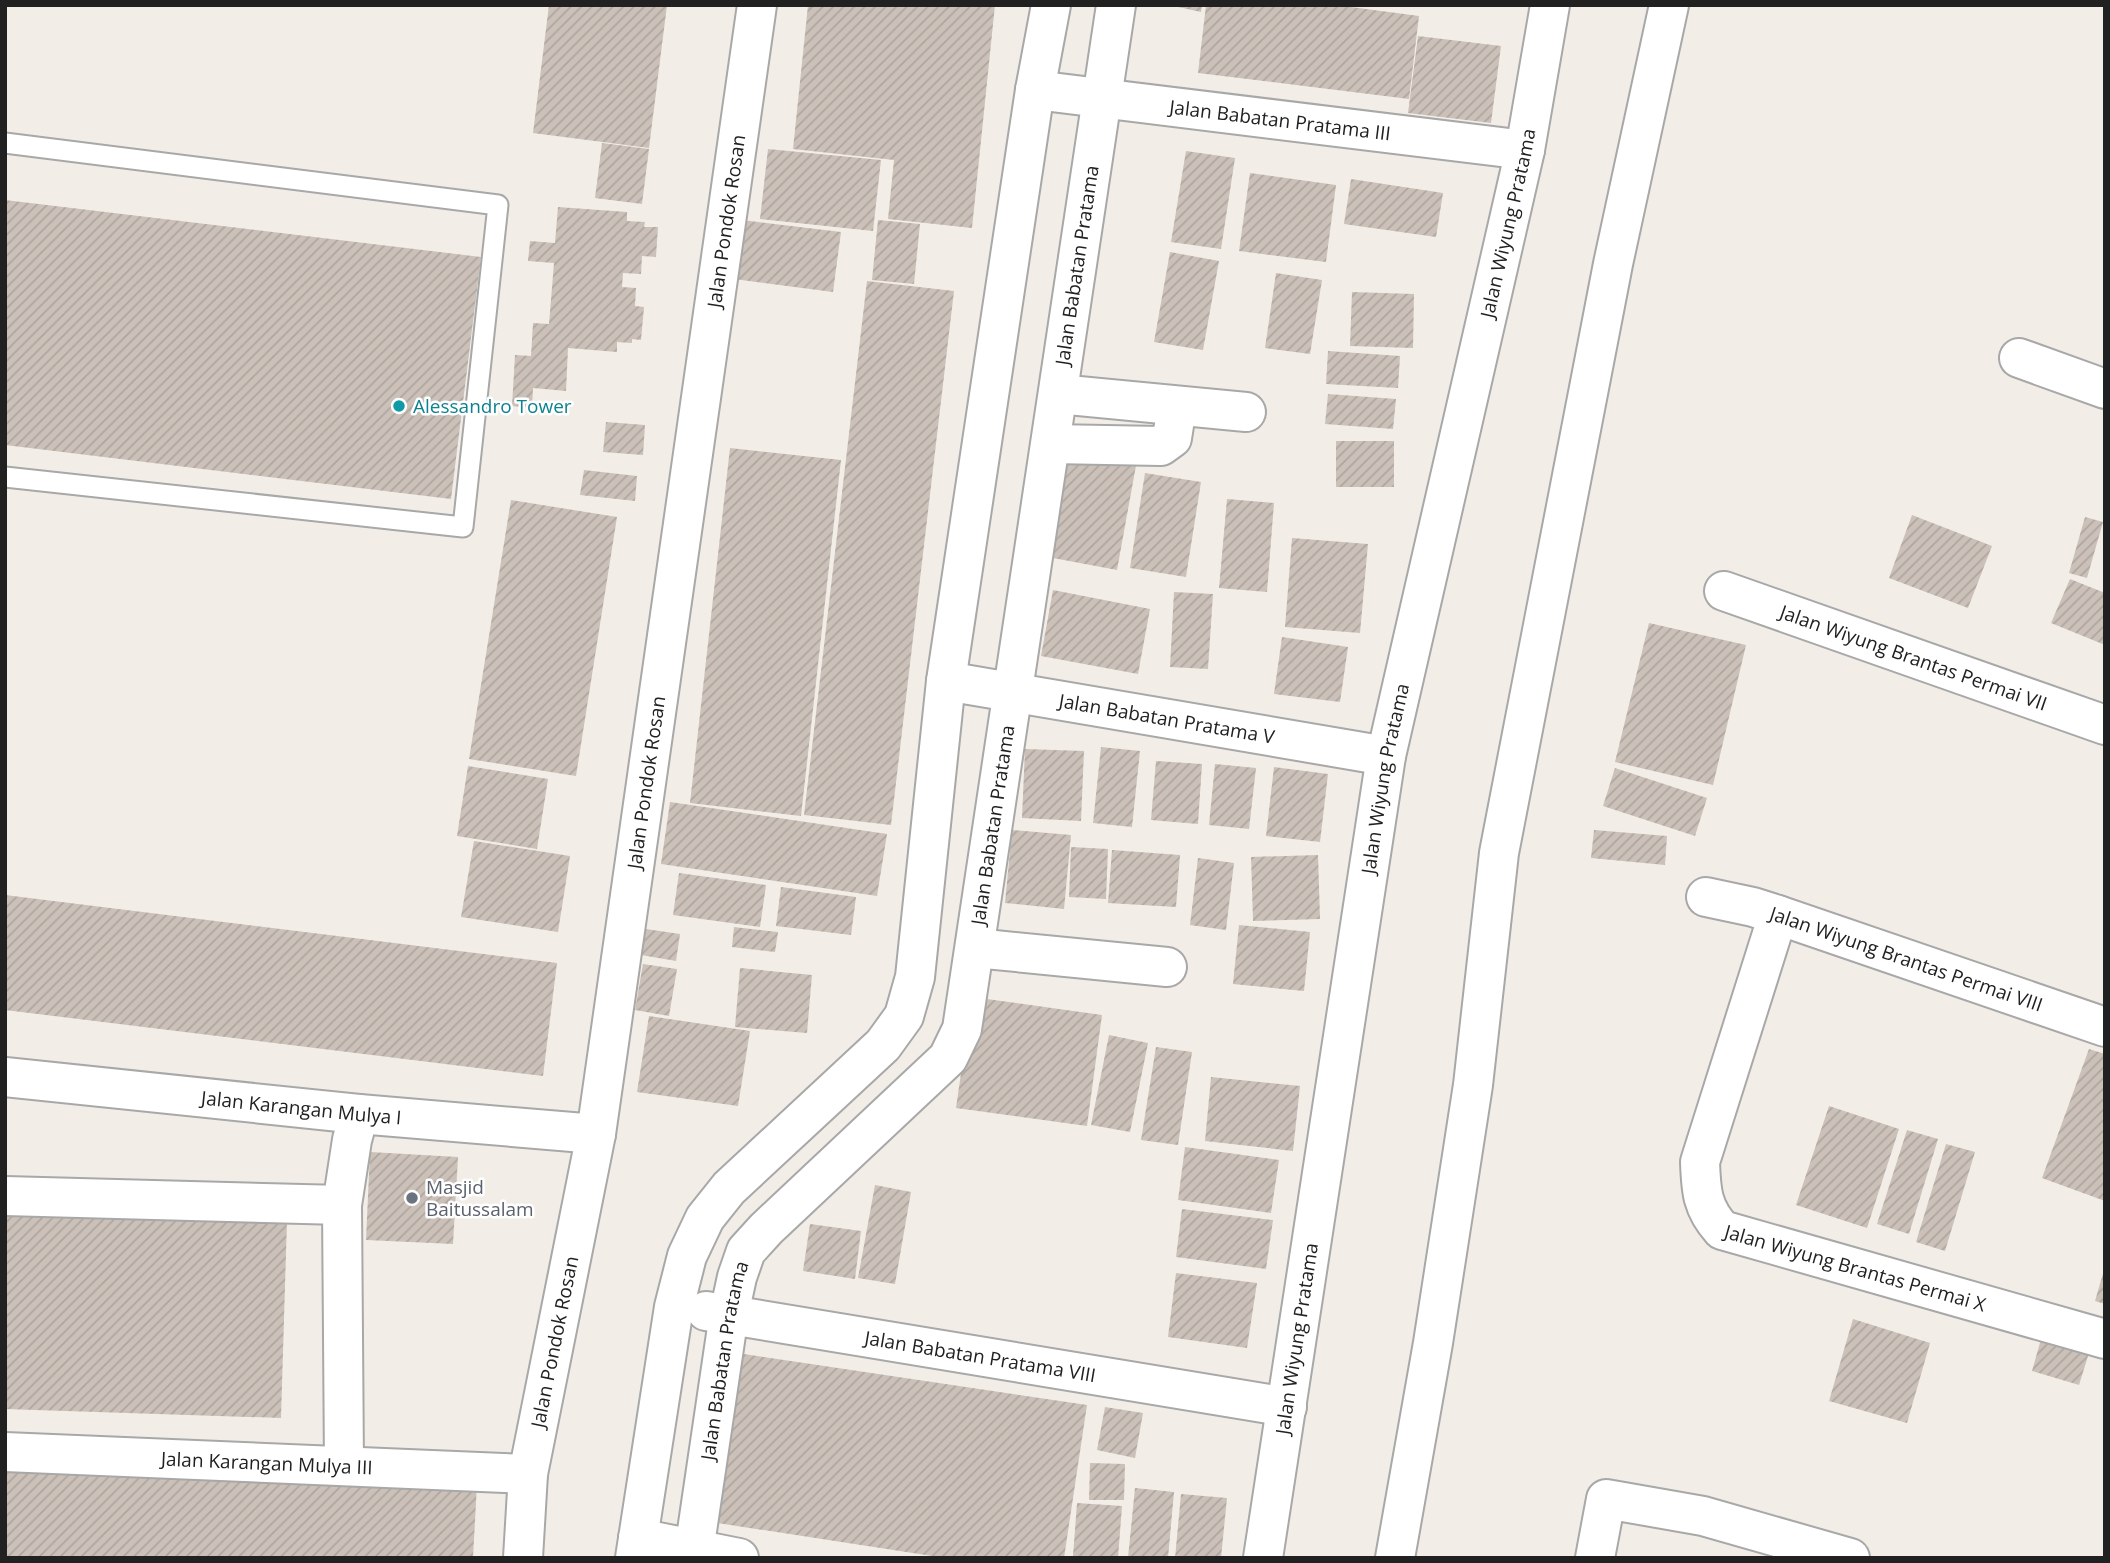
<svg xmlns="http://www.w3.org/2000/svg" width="2110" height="1563" font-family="'Open Sans',sans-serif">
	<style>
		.building { fill: url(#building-hatch) }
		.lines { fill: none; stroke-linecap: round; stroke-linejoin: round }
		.service-casing { stroke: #a8a8a8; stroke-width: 23 }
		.minor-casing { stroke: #a8a8a8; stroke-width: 42 }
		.tertiary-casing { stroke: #a8a8a8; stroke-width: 42 }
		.service { stroke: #fff; stroke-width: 19 }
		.minor { stroke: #fff; stroke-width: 38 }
		.tertiary { stroke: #fff; stroke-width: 38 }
		.culture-dot { fill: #0f9aa8; stroke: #fff; stroke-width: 2.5 }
		.worship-dot { fill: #6b7280; stroke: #fff; stroke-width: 2.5 }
		.labels { text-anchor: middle; stroke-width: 5; stroke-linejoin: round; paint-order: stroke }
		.street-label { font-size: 19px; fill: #212121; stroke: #fff }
		.culture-label { font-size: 19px; fill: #0d838f; stroke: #fff; text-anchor: start }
		.worship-label { font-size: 19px; fill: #5b616d; stroke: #fff; text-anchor: start }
	</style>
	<defs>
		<pattern id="building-hatch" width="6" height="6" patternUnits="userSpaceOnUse" patternTransform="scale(1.75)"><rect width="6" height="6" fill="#cbc1b9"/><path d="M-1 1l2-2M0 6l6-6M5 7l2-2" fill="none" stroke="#aea69f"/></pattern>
	</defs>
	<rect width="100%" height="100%" fill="#f2eee7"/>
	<!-- building -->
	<g class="building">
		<polygon points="549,5 667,5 649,148 533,133"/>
		<polygon points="808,5 995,5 972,228 888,219 894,160 793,149"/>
		<polygon points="1169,5 1202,5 1201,12"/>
		<polygon points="1206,5 1336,5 1419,16 1409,99 1198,73"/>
		<polygon points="1418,36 1501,46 1491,123 1408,113"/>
		<polygon points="602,143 649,149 642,204 595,198"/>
		<polygon points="768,149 881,160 873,231 760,219"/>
		<polygon points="1186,151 1235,158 1221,249 1171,242"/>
		<polygon points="1250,173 1336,185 1326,262 1239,251"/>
		<polygon points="1351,179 1443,193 1436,237 1344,224"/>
		<polygon points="5,200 481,257 451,499 5,445"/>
		<polygon points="558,207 627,212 627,221 645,222 644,227 658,227 656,257 642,256 641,274 623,273 622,287 636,288 635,306 644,307 641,340 632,339 632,343 617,342 617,352 568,348 566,391 533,388 532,408 512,406 515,355 531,356 533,323 549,324 554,263 528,261 530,241 555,243"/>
		<polygon points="742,220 841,232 833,292 734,279"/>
		<polygon points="878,220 920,224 914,284 872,280"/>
		<polygon points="1170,252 1219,261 1203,350 1154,342"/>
		<polygon points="1276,273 1322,280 1310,354 1265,348"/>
		<polygon points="867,281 954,291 891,825 804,815"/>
		<polygon points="1352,292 1414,294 1413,348 1350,346"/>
		<polygon points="1328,351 1400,356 1398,388 1326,384"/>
		<polygon points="1328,394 1396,399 1393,429 1325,424"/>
		<polygon points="606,422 645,425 643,455 603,452"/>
		<rect x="1336" y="441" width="58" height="46"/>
		<polygon points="1057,446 1137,460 1117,570 1037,555"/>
		<polygon points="730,448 841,460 801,816 690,803"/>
		<polygon points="584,470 637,476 635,501 580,495"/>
		<polygon points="1145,473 1201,482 1186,577 1130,568"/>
		<polygon points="1227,499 1274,503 1267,592 1219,588"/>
		<polygon points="511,500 617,517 576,776 469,759"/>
		<polygon points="1912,515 1992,546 1968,608 1889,578"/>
		<polygon points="2085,517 2103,522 2087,578 2069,573"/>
		<polygon points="1292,538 1368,544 1360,633 1285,627"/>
		<polygon points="2070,579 2105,593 2105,645 2051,623"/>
		<polygon points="1053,590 1150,609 1138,674 1041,656"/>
		<polygon points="1174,592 1213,594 1208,669 1170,667"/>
		<polygon points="1649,623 1746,645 1713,785 1615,762"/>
		<polygon points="1282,637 1348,647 1340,702 1274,694"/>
		<polygon points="1101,747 1140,751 1132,827 1093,823"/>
		<polygon points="1025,749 1084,751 1081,821 1022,818"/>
		<polygon points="1156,761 1202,764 1198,824 1151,820"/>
		<polygon points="1215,764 1256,768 1249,829 1209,825"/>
		<polygon points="468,766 548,779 537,849 457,836"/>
		<polygon points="1274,767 1328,774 1320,842 1266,836"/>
		<polygon points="1615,768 1707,798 1695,836 1603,806"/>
		<polygon points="670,802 887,834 877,896 661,864"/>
		<polygon points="1012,830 1071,835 1064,909 1005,903"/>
		<polygon points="1594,830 1667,836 1665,865 1591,858"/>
		<polygon points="474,841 570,856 558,932 461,917"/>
		<polygon points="1071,847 1108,849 1106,899 1069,897"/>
		<polygon points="1112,850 1180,855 1176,907 1108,903"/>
		<polygon points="1318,855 1320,919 1253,921 1251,857"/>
		<polygon points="1198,858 1234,863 1226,930 1190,925"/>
		<polygon points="679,873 766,885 760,927 673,915"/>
		<polygon points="781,887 856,897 851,935 776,926"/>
		<polygon points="5,895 557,963 543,1076 5,1010"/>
		<polygon points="1239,925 1310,932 1304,991 1233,984"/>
		<polygon points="734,927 778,932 775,952 732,947"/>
		<polygon points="646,929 680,934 676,961 641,955"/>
		<polygon points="643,964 677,969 669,1016 635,1010"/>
		<polygon points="740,968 812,975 807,1033 735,1027"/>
		<polygon points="972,997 1102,1015 1087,1126 956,1108"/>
		<polygon points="649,1016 750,1031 738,1106 637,1092"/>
		<polygon points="1109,1035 1148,1043 1130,1132 1091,1125"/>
		<polygon points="1156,1047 1192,1052 1178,1145 1141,1140"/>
		<polygon points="2089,1049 2105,1054 2105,1201 2042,1178"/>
		<polygon points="1211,1077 1300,1086 1293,1151 1205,1141"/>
		<polygon points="1829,1106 1899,1129 1867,1228 1796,1205"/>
		<polygon points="1907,1130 1938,1139 1909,1234 1877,1224"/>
		<polygon points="1946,1144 1975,1152 1945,1251 1916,1242"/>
		<polygon points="1185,1147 1279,1160 1271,1213 1178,1200"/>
		<polygon points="370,1152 458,1157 453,1244 366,1240"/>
		<polygon points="875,1185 911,1192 895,1284 858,1278"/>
		<polygon points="1182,1209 1273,1220 1266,1269 1176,1257"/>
		<polygon points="5,1210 287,1220 281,1418 5,1409"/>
		<polygon points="810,1224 861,1231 855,1279 803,1271"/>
		<polygon points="2104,1270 2105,1270 2105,1304 2095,1301"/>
		<polygon points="1176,1273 1257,1283 1247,1348 1168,1337"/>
		<polygon points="1853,1319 1930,1343 1907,1423 1829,1401"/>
		<polygon points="2041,1339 2089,1353 2079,1385 2032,1371"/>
		<polygon points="737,1353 1087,1405 1064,1558 945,1558 711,1522"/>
		<polygon points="1105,1407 1143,1413 1135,1458 1097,1450"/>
		<polygon points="1090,1463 1125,1464 1124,1500 1089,1500"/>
		<polygon points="5,1464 477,1484 473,1558 5,1558"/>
		<polygon points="1135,1488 1174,1492 1168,1558 1128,1558"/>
		<polygon points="1181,1494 1227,1498 1221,1558 1175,1558"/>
		<polygon points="1077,1503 1122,1506 1118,1558 1073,1556"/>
	</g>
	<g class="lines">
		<!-- service casing -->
		<g class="service-casing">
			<polyline id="service" points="5,143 498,205 463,527 5,477"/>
		</g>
		<!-- minor casing -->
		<g class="minor-casing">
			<g id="minor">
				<path id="s1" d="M1035 90 1525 150"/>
				<polyline points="2019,358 2105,389"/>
				<polyline points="1058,394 1246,412"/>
				<polyline points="1051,444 1161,446 1172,438 1177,406"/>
				<path id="s2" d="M1724 591 2105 725"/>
				<path id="s3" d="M946 681 1386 756"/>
				<path id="s4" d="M1706 897 1753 907 1778 915 2105 1027"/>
				<path id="s5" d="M1778 915 1700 1162C1701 1191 1702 1208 1722 1230L2105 1339"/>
				<polyline points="975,948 1167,967"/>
				<path id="s6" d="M5 1077 359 1114 596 1134"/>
				<polyline points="5,1196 342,1205"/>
				<path id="s7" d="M706 1311 1287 1407"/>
				<path id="s8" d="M5 1452 528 1474"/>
				<polyline points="344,1466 342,1205 352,1140 359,1114"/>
				<polyline points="638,1538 739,1558"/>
				<path id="s9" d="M523 1558 528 1474 596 1134 757 5"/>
				<polyline points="635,1558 674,1307 687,1256 705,1218 729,1188 883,1045 904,1016 915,977 946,681 1035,90 1051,5"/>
				<path id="s10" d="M693 1558 729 1314 737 1277 746 1251 766 1229 948 1058 962 1029 1116 5"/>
				<path id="s11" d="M1263 1558 1386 756 1525 150 1550 5"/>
				<polyline points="1595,1558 1606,1499 1703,1516 1850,1558"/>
			</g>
		</g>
		<!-- tertiary casing -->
		<g class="tertiary-casing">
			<polyline id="tertiary" points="1395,1558 1433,1343 1473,1085 1499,853 1613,264 1669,5"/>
		</g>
		<!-- service -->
		<use href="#service" class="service"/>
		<!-- minor -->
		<use href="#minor" class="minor"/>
		<!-- tertiary -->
		<use href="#tertiary" class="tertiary"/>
	</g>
	<!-- markers -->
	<circle class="culture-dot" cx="399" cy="406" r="7"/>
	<circle class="worship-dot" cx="412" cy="1198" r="7"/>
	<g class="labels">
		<!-- street labels -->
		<g class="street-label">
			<text dy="7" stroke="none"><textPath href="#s1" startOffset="247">Jalan Babatan Pratama III</textPath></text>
			<text dy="7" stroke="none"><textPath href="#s9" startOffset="1353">Jalan Pondok Rosan</textPath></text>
			<text dy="7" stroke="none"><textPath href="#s11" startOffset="1358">Jalan Wiyung Pratama</textPath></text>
			<text dy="7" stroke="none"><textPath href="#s10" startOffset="1396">Jalan Babatan Pratama</textPath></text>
			<text dy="7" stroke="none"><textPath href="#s2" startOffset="201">Jalan Wiyung Brantas Permai VII</textPath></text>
			<text dy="7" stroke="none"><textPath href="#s3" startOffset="224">Jalan Babatan Pratama V</textPath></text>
			<text dy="7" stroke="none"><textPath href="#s11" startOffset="789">Jalan Wiyung Pratama</textPath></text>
			<text dy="7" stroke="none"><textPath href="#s9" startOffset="786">Jalan Pondok Rosan</textPath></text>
			<text dy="7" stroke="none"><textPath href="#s10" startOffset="830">Jalan Babatan Pratama</textPath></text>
			<text dy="7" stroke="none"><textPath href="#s4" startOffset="210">Jalan Wiyung Brantas Permai VIII</textPath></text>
			<text dy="7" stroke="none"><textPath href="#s6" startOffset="298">Jalan Karangan Mulya I</textPath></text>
			<text dy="7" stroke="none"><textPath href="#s5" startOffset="471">Jalan Wiyung Brantas Permai X</textPath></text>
			<text dy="7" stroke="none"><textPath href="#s11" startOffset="222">Jalan Wiyung Pratama</textPath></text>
			<text dy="7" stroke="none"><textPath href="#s9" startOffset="219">Jalan Pondok Rosan</textPath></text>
			<text dy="7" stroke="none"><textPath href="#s7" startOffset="278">Jalan Babatan Pratama VIII</textPath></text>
			<text dy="7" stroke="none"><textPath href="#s10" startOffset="200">Jalan Babatan Pratama</textPath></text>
			<text dy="7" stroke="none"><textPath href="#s8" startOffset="262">Jalan Karangan Mulya III</textPath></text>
		</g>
		<!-- culture labels -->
		<g class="culture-label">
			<text x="413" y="413">Alessandro Tower</text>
		</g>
		<!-- worship labels -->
		<g class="worship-label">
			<text x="426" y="1194">Masjid<tspan x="426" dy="22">Baitussalam</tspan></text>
		</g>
	</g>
	<!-- border -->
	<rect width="2110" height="1563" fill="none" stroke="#212121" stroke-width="14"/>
</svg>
